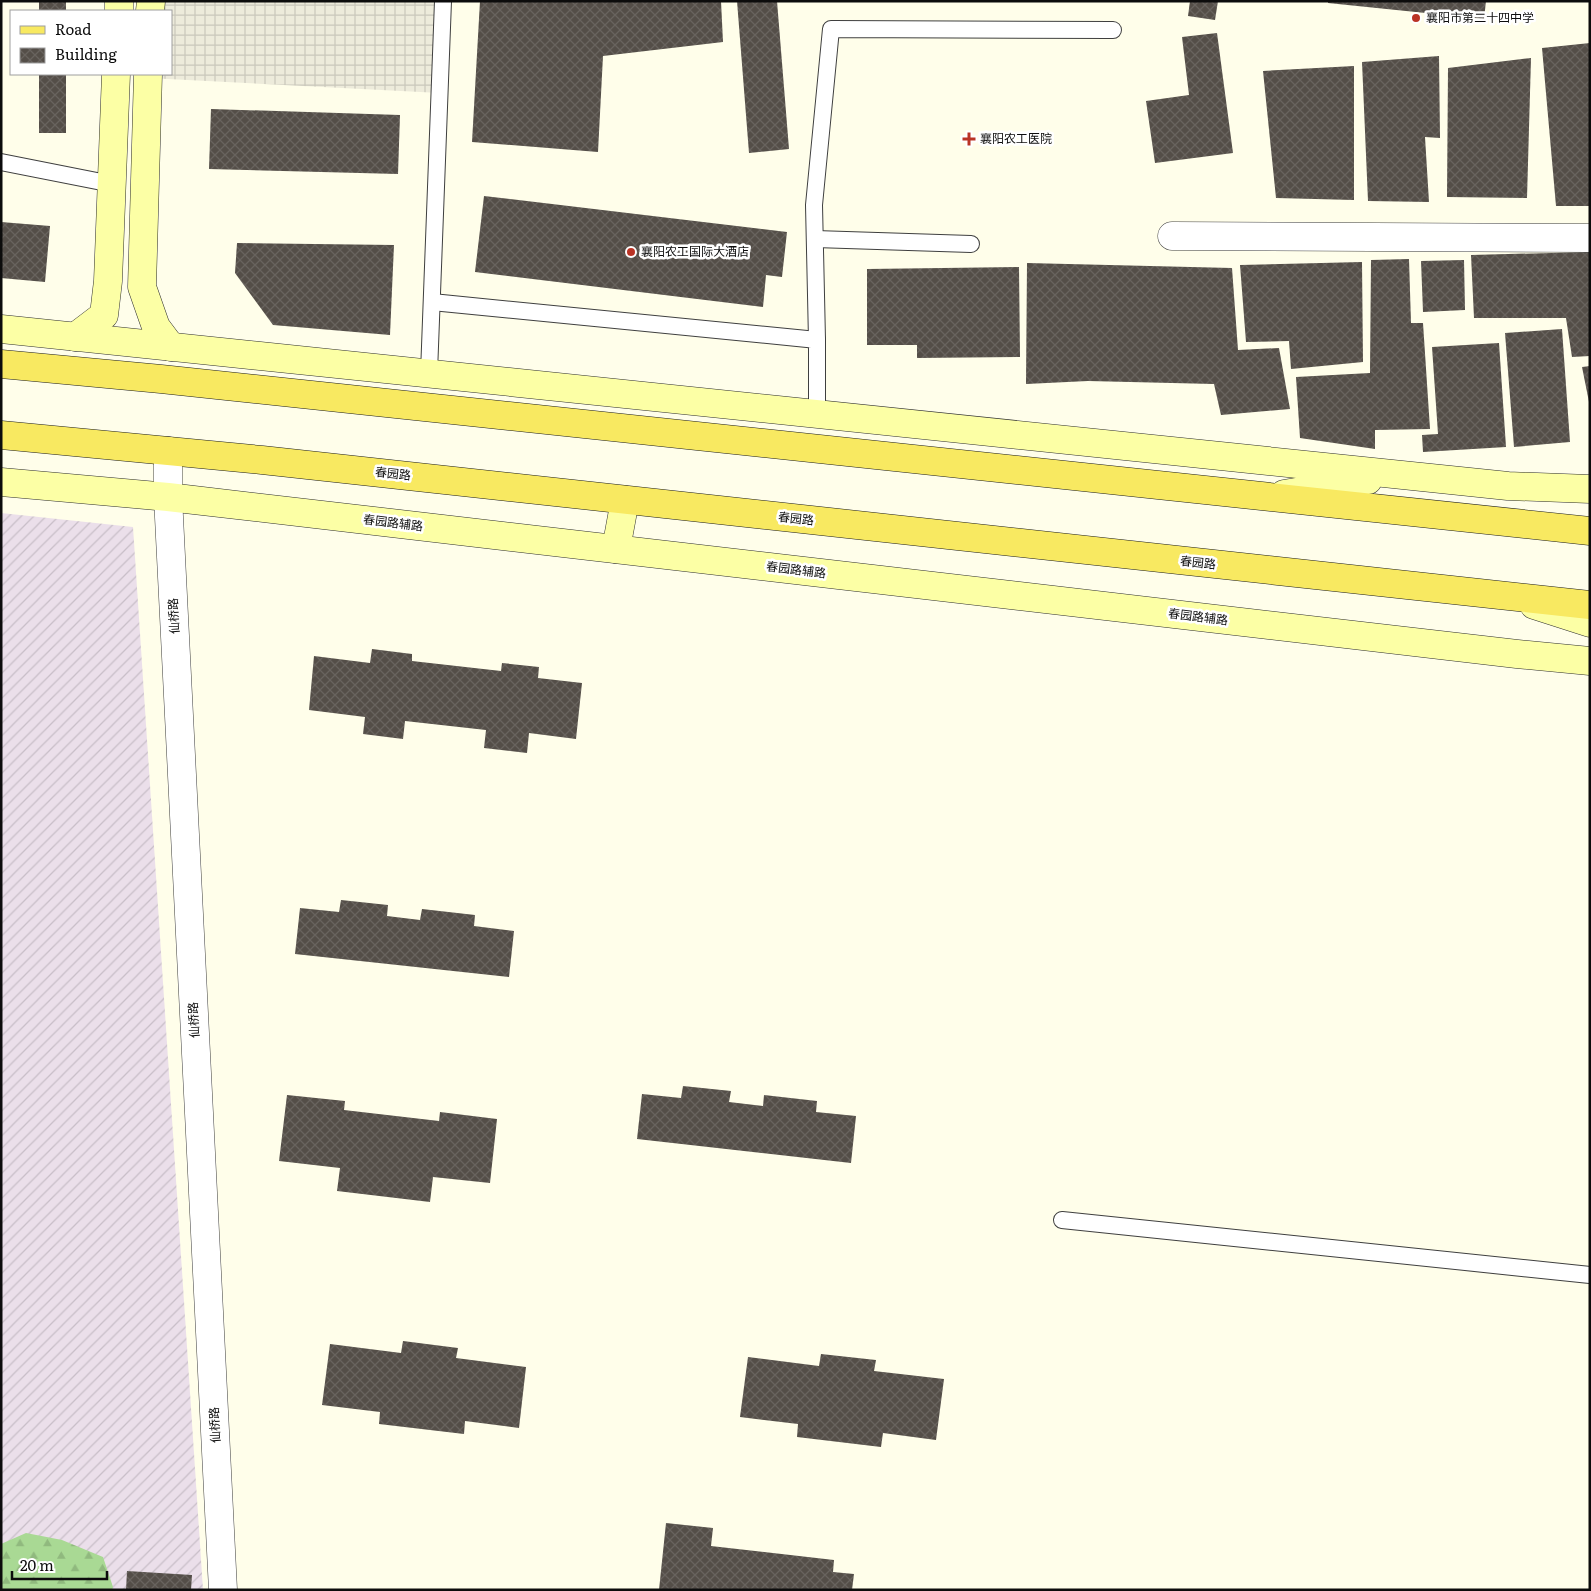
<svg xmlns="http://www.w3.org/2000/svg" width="1591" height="1591" font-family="Literata,'Noto Sans SC',serif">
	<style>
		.industrial { fill: url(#industrial-furrows) }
		.forest { fill: url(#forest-firs) }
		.plaza { fill: url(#plaza-grid) }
		.building { fill: url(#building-cross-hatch) }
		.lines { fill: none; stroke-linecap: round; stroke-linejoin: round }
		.lane-casing { stroke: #3f3f3f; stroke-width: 18 }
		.street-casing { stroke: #3f3f3f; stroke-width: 29 }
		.secondary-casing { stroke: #2e2e2e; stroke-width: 29 }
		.primary-casing { stroke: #1d1d1d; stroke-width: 29 }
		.lane { stroke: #fff; stroke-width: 16 }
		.street { stroke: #fff; stroke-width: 28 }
		.secondary { stroke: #fcffa5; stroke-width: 28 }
		.primary { stroke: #f8e961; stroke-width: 28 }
		.poi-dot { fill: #ba3325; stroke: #fff; stroke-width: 2 }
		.labels { text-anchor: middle; stroke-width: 5; stroke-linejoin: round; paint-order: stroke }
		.poi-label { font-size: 12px; fill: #0c0c0c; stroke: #fff; text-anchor: start }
		.street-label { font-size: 12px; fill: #0c0c0c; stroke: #fff }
	</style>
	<defs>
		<pattern id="industrial-furrows" width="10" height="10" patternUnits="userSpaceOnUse" patternTransform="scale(1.25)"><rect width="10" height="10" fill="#ebdfea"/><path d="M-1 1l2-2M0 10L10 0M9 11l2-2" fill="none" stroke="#c8bec8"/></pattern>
		<pattern id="forest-firs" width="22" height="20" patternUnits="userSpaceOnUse" patternTransform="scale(1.25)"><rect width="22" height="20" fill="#a9d994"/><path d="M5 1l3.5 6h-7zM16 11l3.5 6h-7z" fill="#90b97e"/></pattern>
		<pattern id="plaza-grid" width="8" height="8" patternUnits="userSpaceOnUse" patternTransform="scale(1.25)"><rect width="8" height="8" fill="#edebdb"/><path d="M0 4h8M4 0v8" fill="none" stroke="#cac8bb"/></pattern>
		<pattern id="building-cross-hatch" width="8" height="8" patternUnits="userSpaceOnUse" patternTransform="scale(1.25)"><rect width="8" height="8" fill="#544e48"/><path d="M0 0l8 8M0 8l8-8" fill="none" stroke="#68635e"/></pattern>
	</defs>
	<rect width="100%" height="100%" fill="#fffeea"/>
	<!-- industrial -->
	<polygon class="industrial" points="1,513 133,527 203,1590 1,1590"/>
	<!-- forest -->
	<polygon class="forest" points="26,1533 62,1540 103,1557 113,1587 112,1590 1,1590 1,1544"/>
	<!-- plaza -->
	<polygon class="plaza" points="151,1 443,1 440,93 148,78 148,74 171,74 171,11 150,11"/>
	<!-- building -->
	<g class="building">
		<rect x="39" y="1" width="27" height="10"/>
		<polygon points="480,1 721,1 723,42 603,56 598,152 472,142"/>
		<polygon points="737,1 777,1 789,149 749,153"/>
		<polygon points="1190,1 1218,1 1215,20 1188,16"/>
		<polygon points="1328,1 1486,1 1484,19 1328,3"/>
		<polygon points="1217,33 1233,153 1155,163 1146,101 1189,95 1182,37"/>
		<polygon points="1590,43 1590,206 1556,206 1542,48"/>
		<polygon points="1439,56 1440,138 1425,137 1429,202 1368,201 1362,62"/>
		<polygon points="1531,58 1527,198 1447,197 1448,68"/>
		<polygon points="1354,66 1354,200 1276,198 1263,71"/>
		<rect x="39" y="74" width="27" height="59"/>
		<polygon points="211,109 400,115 398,174 209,169"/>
		<polygon points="484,196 787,232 782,277 766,275 763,307 475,272"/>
		<polygon points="1,222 50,226 45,282 1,278"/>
		<polygon points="237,243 394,245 390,335 273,325 235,273"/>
		<polygon points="1590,252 1590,356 1572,357 1566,318 1474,318 1471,255"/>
		<polygon points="1409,259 1411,323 1423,323 1430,429 1375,430 1375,449 1300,438 1296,377 1370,373 1371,260"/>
		<polygon points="1464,260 1465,310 1423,312 1421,261"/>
		<polygon points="1362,262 1363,362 1291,369 1289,341 1246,342 1240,265"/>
		<polygon points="1027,263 1232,268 1238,350 1279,348 1290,409 1221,415 1214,384 1088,381 1026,384"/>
		<polygon points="1019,267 1020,357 917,358 917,345 867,345 867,269"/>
		<polygon points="1562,329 1570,442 1514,447 1505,333"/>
		<polygon points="1499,343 1506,447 1423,452 1422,435 1438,434 1432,347"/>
		<polygon points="1590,366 1590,402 1589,402 1582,367"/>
		<polygon points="372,649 412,654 412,661 501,671 502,663 539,667 538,678 582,683 576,739 529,733 527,753 484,748 486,730 405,721 403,739 363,734 365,717 309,710 314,656 370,663"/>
		<polygon points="341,900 388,905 387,916 420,920 422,909 475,915 474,926 514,931 509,977 295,954 300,908 339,912"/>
		<polygon points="683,1086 731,1091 729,1102 763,1106 764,1095 817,1101 816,1112 856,1116 851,1163 637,1139 642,1094 681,1098"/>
		<polygon points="287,1095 345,1101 344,1110 439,1121 440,1112 497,1119 490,1183 433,1177 430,1202 337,1191 340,1168 279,1161"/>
		<polygon points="403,1341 458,1348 456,1358 526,1367 519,1428 465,1421 464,1434 379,1424 380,1412 322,1405 330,1344 401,1353"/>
		<polygon points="821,1354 876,1360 874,1371 944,1379 936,1440 883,1433 881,1447 797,1437 798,1424 740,1417 748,1357 819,1366"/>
		<polygon points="666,1523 713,1528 711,1546 834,1560 833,1572 854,1574 852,1590 659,1590"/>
		<polygon points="127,1571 192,1575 191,1590 126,1590"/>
	</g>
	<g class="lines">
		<!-- lane casing -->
		<g class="lane-casing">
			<g id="lane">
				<polyline points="1,162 112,184"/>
				<polyline points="815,239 971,244"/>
				<polyline points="432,302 817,340 817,414"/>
				<polyline points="817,340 814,205 831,29 1113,30"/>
				<polyline points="429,373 443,1"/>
				<polyline points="1062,1220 1590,1275"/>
			</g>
		</g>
		<!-- street casing -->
		<g class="street-casing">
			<g id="street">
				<polyline points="1172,236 1590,238"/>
				<polyline points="168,451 168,497 223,1590"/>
			</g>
		</g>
		<!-- secondary casing -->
		<g class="secondary-casing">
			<g id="secondary">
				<polyline points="119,11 119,1"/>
				<polyline points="150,11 151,1"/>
				<polyline points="148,74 142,287 156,327 171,347"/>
				<polyline points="1,329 1508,486 1590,489"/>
				<polyline points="75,337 104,315 108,281 116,74"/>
				<polyline points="1,482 168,497 1517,654 1590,661"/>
				<polyline points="1284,494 1368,480"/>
				<polyline points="616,549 625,500"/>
				<polyline points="1534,605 1590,623"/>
			</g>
		</g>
		<!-- primary casing -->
		<g class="primary-casing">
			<g id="primary">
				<polyline points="1,364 161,379 1590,531"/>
				<polyline points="1,435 262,460 1590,605"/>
			</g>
		</g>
		<!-- lane -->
		<use href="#lane" class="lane"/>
		<!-- street -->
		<use href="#street" class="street"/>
		<!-- secondary -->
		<use href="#secondary" class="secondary"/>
		<!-- primary -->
		<use href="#primary" class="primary"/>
	</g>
	<!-- markers -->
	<g class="poi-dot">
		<circle cx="1416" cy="18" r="5"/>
		<path d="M966.5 131.5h5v5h5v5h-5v5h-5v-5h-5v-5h5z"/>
		<circle cx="631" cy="252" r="5"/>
	</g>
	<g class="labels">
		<!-- poi labels -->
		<g class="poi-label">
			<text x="1426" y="22">襄阳市第二十四中学</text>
			<text x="980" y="143">襄阳农工医院</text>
			<text x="641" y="256">襄阳农工国际大酒店</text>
		</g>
		<!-- street labels -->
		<g class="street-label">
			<text transform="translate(393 474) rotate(6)" y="4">春园路</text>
			<text transform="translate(796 519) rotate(6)" y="4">春园路</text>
			<text transform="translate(393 523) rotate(7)" y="4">春园路辅路</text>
			<text transform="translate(1198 563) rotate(6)" y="4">春园路</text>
			<text transform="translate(796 570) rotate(7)" y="4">春园路辅路</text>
			<text transform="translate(174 616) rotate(-93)" y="4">仙桥路</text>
			<text transform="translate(1198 617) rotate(7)" y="4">春园路辅路</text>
			<text transform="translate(194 1020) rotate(-93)" y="4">仙桥路</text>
			<text transform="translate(215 1425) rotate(-93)" y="4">仙桥路</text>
		</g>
	</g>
	<!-- border -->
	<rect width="1591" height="1591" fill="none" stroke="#0c0c0c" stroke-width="5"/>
	<!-- legend -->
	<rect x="10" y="10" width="162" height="65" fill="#ffffff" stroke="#9e9e9e"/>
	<rect x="20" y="26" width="25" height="8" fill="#f8e961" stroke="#9e9e9e"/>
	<text x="55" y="35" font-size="15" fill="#0c0c0c">Road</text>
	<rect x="20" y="48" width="25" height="15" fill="url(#building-cross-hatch)" stroke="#9e9e9e"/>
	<text x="55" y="60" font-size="15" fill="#0c0c0c">Building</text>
	<!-- scale -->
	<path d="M12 1571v8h95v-8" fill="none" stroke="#0c0c0c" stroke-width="2.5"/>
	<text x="20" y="1571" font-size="15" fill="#0c0c0c" stroke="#ffffff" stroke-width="4" paint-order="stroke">20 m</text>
</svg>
